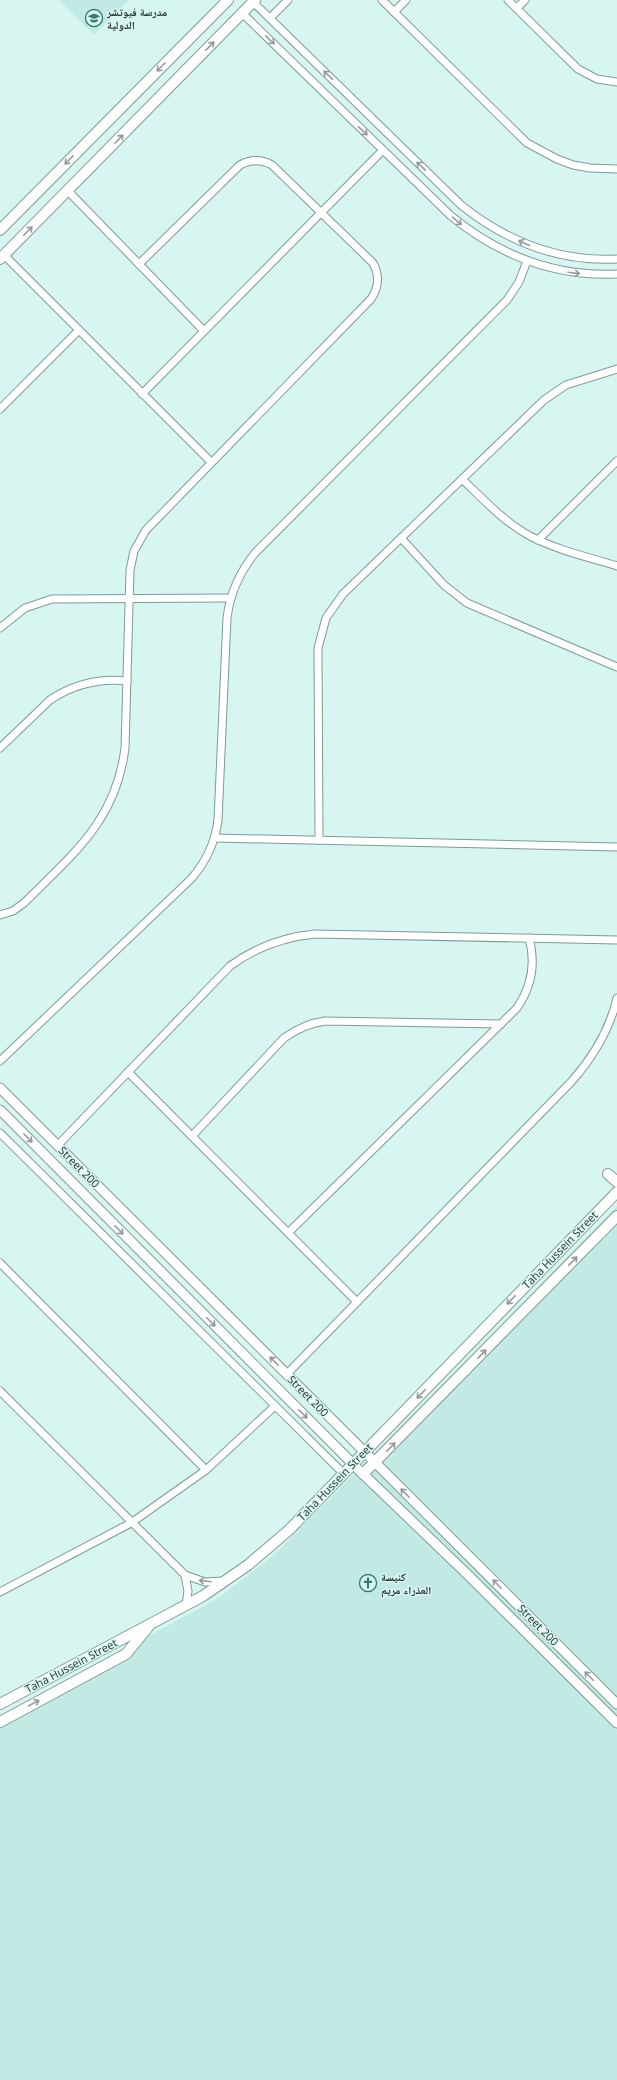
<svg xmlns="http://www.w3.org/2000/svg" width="617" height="2080" font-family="'Open Sans','Noto Naskh Arabic',sans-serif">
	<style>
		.built { fill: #c2eae4 }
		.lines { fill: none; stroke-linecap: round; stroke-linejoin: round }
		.minor-casing { stroke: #7e9b97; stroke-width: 9 }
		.tertiary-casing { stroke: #7e9b97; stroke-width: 11 }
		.secondary-casing { stroke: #7e9b97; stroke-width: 12 }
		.minor { stroke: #fff; stroke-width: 7 }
		.tertiary { stroke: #fff; stroke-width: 9 }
		.secondary { stroke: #fff; stroke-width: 10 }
		.oneway { stroke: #949a9a }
		.labels { text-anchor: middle; stroke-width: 3; stroke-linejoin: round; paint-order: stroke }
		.poi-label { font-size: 11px; font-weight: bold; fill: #2a3635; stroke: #d7f6f1; text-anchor: start }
		.street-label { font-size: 11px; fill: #2a3635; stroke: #d7f6f1 }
	</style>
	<rect width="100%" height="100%" fill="#d7f6f1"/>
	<!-- built -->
	<g class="built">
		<polygon points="59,0 129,0 94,35"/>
		<polygon points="617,1206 617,2080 0,2080 0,1718 218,1598 275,1554"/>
	</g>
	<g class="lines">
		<!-- minor casing -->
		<g class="minor-casing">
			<g id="minor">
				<polyline points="382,0 527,143 557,159 573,165 590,168 617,169"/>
				<polyline points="508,0 578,69 597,79 617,82"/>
				<path d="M253 2 461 205C506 241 559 262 617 259"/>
				<polyline points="517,8 525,0"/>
				<polyline points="394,12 406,0"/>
				<path d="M242 13 451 216C499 255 555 277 617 274"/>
				<polyline points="270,18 288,0"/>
				<polyline points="68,191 204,331"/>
				<polyline points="4,255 211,462"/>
				<polyline points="142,394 383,150"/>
				<polyline points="0,409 79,330"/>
				<path d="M462 479C483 499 504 522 530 536 557 550 588 557 617 566"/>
				<polyline points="401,538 444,585 467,603 617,667"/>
				<polyline points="538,540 617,461"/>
				<polyline points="0,628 25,608 52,599 230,598"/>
				<path d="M0 748 50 700C74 684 98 678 127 681"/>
				<polyline points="215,838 617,847"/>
				<polyline points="319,840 318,648 326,618 343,594 544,400 566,385 617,369"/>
				<path d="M0 915 13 911 24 903C73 854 116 821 125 748L130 570 134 551 146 530 371 299C379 287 380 276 373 263L272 165C261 159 251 159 240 165L139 264"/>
				<path d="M0 1061 191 879C207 861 215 843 218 820L227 618C230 593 239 573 255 553L507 300 519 282 527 261"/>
				<polyline points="128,1072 357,1302"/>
				<polyline points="0,1133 344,1474"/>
				<path d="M192 1136 284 1038C297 1029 309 1023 325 1021L501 1024"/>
				<path d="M58 1145 230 966C256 947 283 937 315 934L617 940"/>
				<path d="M288 1233 517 1008C532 986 536 963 529 938"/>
				<polyline points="0,1263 206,1470"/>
				<path d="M287 1374 572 1081C593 1057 610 1029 617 998"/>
				<polyline points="0,1391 185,1575 205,1582 223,1581"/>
				<polyline points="185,1575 188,1591 186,1606"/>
				<polyline points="0,1592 131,1523 206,1470 275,1406"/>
			</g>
		</g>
		<!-- tertiary casing -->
		<g class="tertiary-casing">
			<g id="tertiary">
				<polyline points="0,1088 617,1704"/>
				<polyline points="0,1110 363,1474 469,1576 617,1723"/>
			</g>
		</g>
		<!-- secondary casing -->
		<g class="secondary-casing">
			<g id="secondary">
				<polyline points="0,230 228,0"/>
				<polyline points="0,259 255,0"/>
				<polyline points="608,1174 617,1182"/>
				<polyline points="363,1474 617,1216"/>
				<polyline points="0,1704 203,1596 248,1565 289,1530 617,1192"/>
				<polyline points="0,1722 126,1654 149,1626"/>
			</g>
		</g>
		<!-- minor -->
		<use href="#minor" class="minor"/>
		<!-- tertiary -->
		<use href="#tertiary" class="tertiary"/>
		<!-- secondary -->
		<use href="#secondary" class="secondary"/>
	</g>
	<!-- one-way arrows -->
	<defs><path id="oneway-shaft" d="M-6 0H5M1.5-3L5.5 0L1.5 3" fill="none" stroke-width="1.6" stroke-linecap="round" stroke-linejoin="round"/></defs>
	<g class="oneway">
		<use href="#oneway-shaft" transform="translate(270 40) rotate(44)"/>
		<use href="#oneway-shaft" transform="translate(210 46) rotate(-46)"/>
		<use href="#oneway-shaft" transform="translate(161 67) rotate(135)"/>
		<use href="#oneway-shaft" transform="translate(328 75) rotate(-136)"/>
		<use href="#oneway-shaft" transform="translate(363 131) rotate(44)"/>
		<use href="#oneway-shaft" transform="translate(119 139) rotate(-46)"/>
		<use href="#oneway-shaft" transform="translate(69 160) rotate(135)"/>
		<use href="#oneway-shaft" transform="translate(421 166) rotate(-136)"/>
		<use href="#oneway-shaft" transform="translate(457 221) rotate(40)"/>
		<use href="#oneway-shaft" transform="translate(28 231) rotate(-45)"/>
		<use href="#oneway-shaft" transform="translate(524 243) rotate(-156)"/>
		<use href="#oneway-shaft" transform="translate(574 273) rotate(7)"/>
		<use href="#oneway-shaft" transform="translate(28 1138) rotate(45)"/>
		<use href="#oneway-shaft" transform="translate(119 1230) rotate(45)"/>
		<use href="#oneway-shaft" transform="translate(573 1261) rotate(-46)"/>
		<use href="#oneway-shaft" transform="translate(511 1300) rotate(134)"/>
		<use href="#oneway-shaft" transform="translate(211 1322) rotate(45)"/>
		<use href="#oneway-shaft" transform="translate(482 1354) rotate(-46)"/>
		<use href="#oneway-shaft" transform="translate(274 1361) rotate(-134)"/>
		<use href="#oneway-shaft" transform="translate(421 1394) rotate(134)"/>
		<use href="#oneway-shaft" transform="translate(303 1414) rotate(45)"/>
		<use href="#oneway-shaft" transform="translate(391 1447) rotate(-45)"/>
		<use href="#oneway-shaft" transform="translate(405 1493) rotate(-135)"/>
		<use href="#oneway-shaft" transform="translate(205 1581) rotate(-173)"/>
		<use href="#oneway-shaft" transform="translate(497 1584) rotate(-135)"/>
		<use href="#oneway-shaft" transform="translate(589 1676) rotate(-135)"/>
		<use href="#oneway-shaft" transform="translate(34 1703) rotate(-28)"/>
	</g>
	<!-- icons -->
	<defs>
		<g id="school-ring" transform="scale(0.9)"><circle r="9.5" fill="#d7f6f1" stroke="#337a73" stroke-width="1.5"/><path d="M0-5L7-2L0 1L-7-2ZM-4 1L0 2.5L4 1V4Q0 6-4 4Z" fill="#337a73"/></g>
		<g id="church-ring" transform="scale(0.9)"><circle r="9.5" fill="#d7f6f1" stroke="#337a73" stroke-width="1.5"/><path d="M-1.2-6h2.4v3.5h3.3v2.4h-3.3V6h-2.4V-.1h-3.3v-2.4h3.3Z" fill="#337a73"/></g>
	</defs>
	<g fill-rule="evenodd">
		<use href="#school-ring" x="94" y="18"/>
		<use href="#church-ring" x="368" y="1583"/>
	</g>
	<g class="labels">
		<!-- poi labels -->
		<g class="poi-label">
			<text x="107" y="16">مدرسة فيوتشر<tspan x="107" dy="13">الدولية</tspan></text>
			<text x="381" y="1581">كنيسة<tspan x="381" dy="13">العذراء مريم</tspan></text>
		</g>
		<!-- street labels -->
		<g class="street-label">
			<text transform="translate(79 1167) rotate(45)" y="4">Street 200</text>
			<text transform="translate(560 1250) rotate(-46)" y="4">Taha Hussein Street</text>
			<text transform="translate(308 1396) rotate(45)" y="4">Street 200</text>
			<text transform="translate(335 1482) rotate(-46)" y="4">Taha Hussein Street</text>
			<text transform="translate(538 1625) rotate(45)" y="4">Street 200</text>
			<text transform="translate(71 1666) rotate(-28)" y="4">Taha Hussein Street</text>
		</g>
	</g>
</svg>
